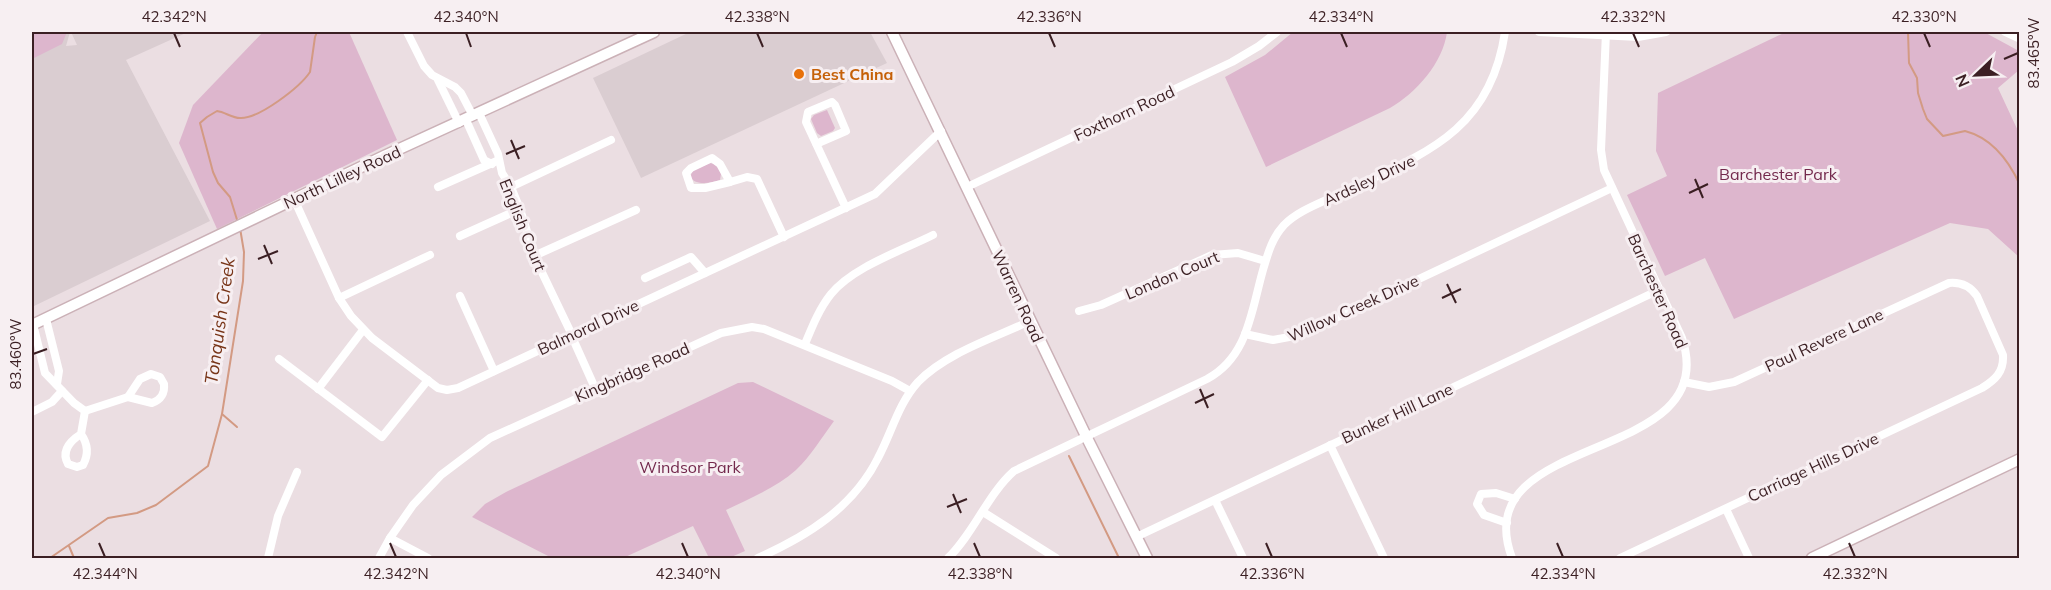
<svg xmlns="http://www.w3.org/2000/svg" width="2051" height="590" font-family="Mulish,sans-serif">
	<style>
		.built { fill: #dacdd1 }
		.green { fill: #ddb6cd }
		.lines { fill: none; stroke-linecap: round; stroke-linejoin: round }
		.stream { stroke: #d39a83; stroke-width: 2 }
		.secondary-casing { stroke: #cbb1b7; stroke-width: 13 }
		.street { stroke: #fff; stroke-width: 8 }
		.secondary { stroke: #fff; stroke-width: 10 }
		.ticks { fill: none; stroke: #3b1f23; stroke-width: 2 }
		.food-dot { fill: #e8710a; stroke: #f7eff2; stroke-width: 2 }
		.labels { text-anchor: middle; stroke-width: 6; stroke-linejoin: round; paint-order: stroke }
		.food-label { font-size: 16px; font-weight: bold; fill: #c56008; stroke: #f7eff2; text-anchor: start }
		.street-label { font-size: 16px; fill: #3b1f23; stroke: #f7eff2 }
		.park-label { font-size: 16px; fill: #73284c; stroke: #f7eff2 }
		.water-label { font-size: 18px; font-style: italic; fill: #783518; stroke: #f7eff2 }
		.neatline { fill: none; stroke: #3b1f23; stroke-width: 2 }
		.ticks-label { font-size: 15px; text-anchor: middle; fill: #3b1f23 }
	</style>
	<rect width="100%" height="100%" fill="#ebdee2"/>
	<!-- built -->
	<g class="built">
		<polygon points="32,32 70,32 66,46 77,45 71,32 188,32 126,60 210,221 32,307"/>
		<polygon points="690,32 870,32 887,63 641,178 593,78"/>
	</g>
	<!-- green -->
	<g class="green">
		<polygon points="32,32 67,32 62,44 32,59"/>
		<polygon points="263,32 349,32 397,140 217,229 179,143 193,105"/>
		<path d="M1293 32H1447C1443 63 1416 93 1390 108L1266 167 1225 77 1265 55Z"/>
		<polygon points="1786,32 1984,32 2019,51 2019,70 1998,88 2019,133 2019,257 1988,229 1950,223 1734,319 1705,258 1665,276 1627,195 1667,176 1656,151 1658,93"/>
		<polygon points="827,110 835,128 833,131 821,136 817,133 811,119 814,115"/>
		<path d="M710 163 717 165 721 174 720 180C711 183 696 186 690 177L693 170Z"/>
		<path d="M753 382 834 421C822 437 811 456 796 470 776 488 750 498 726 510L745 551 729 558H709L693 526 623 558H552L472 517 485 504 506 492 738 383Z"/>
	</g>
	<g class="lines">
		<!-- stream -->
		<g class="stream">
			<path d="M1908 32 1909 63 1917 78 1918 93 1923 109 1927 119 1943 136 1965 131C1992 138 2009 161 2020 185"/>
			<path d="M238 223 230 197 218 183 213 172 200 123 207 117 217 111C225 112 232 118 240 118 259 119 300 87 310 72L315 37 317 32"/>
			<polyline points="222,414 237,427"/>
			<polyline points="1069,456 1119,558"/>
			<polyline points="69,546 74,558"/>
			<polyline points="50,558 108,518 137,513 156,505 208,466 222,414 243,281 244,252 240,228"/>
		</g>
		<!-- secondary casing -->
		<g class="secondary-casing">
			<g id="secondary">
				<polyline points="892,32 1086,436 1147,558"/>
				<polyline points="32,325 384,156 654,32"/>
				<polyline points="1812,558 2020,459"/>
			</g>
		</g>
		<!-- street -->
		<g class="street">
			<polyline points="407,32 424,66 432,75 455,87 461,93 473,116"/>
			<polyline points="1539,32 1638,37 1666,32"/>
			<polyline points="2005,32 2020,39"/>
			<polyline points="438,80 459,123"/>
			<polyline points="479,113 498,154 502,173 511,187 520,209 536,260 572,335"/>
			<polyline points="466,120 484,160 492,164"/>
			<polyline points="816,144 846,131 835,105 832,102 808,112 806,122 846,208"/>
			<polygon points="712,158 720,164 730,182 705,188 691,188 686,173 691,168"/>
			<polyline points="730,182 747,177 757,179 784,237"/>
			<polyline points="438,187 499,160"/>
			<polyline points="511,187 611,140"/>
			<polyline points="967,187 1232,62 1259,46 1277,32"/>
			<polyline points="294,199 339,298 351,316 372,338 438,388 447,390 458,388 875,194 941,131"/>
			<polyline points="460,236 520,209"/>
			<polyline points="534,256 636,210"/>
			<polyline points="645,278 691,257 705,273"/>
			<polyline points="460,296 494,371"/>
			<polyline points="339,298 430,255"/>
			<polyline points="1079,311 1101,305 1212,255 1238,253 1265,261"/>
			<polyline points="46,319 59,371 57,384"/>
			<path d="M33 324 45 373 74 403 85 411 81 434C88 444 89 454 83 465L77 467 68 464C61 451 70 441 81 434"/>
			<polyline points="1245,334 1273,340 1300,335 1612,188"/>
			<polyline points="573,339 595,388"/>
			<path d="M805 344C812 327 819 309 831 294 853 267 901 251 933 235"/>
			<polyline points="279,359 382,437 428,380"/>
			<path d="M151 374 160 377 164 384C165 393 161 400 152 403L128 397 140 379Z"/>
			<polyline points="318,389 363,330"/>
			<polyline points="85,411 128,397"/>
			<polyline points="32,412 52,402 62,391"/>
			<polyline points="1330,445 1384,558"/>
			<polyline points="1215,500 1243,558"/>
			<polyline points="1726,509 1749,558"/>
			<polyline points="983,512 1056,558"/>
			<polyline points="1507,523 1484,515 1477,504 1481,494 1496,493 1515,499"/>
			<polyline points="1136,537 1659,290"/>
			<polyline points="390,538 428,558"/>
			<polyline points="268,558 278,516 297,472"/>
			<polyline points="379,558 390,538 413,505 441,475 490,438 721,333 752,327 764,329 892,381 910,391"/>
			<path d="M758 558C807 536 853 508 878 458 892 432 898 404 918 382 946 353 994 338 1030 321"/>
			<path d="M948 558C974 533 987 495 1014 471L1207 379C1248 357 1251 312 1263 270 1268 253 1272 238 1284 225 1299 210 1321 203 1339 194 1421 155 1490 134 1505 32"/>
			<path d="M1512 558C1464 429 1725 467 1682 338L1604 170 1601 150 1606 32"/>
			<path d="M1620 558 1982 388C1995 380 2004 372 2003 355L1977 296C1970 286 1960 282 1949 283L1734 382 1709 387 1684 382"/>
		</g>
		<!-- secondary -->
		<use href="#secondary" class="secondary"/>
	</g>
	<!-- ticks -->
	<path class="ticks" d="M174 33 180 47M466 33 471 47M757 33 763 47M1049 33 1055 47M1341 33 1347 47M1633 33 1639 47M1924 33 1930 47M2004 59 2018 53M511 140 519 159M506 154 525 146M1695 179 1703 198M1689 193 1708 184M264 245 272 264M258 259 278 251M1447 284 1456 303M1442 298 1461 289M33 354 47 349M1200 389 1208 408M1195 403 1214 394M953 494 961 513M947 507 967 499M99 543 105 557M390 543 396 557M682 543 688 557M974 543 980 557M1266 543 1272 557M1557 543 1563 557M1849 543 1855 557"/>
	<!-- markers -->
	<circle class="food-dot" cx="799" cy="74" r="6"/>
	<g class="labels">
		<!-- food labels -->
		<g class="food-label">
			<text x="811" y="80">Best China</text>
		</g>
		<!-- street labels -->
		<g class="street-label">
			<text transform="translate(1124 113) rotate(-25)" y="6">Foxthorn Road</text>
			<text transform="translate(342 177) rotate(-25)" y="6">North Lilley Road</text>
			<text transform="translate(1369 180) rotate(-25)" y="6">Ardsley Drive</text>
			<text transform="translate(523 225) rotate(68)" y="6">English Court</text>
			<text transform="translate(1172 275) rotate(-23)" y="6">London Court</text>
			<text transform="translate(1658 291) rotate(66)" y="6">Barchester Road</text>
			<text transform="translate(1018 296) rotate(65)" y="6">Warren Road</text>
			<text transform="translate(1353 308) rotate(-24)" y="6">Willow Creek Drive</text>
			<text transform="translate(588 327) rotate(-25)" y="6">Balmoral Drive</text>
			<text transform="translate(1824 340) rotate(-25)" y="6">Paul Revere Lane</text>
			<text transform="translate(632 372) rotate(-24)" y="6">Kingbridge Road</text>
			<text transform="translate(1397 413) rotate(-25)" y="6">Bunker Hill Lane</text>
			<text transform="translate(1813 467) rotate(-25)" y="6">Carriage Hills Drive</text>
		</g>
		<!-- park labels -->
		<g class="park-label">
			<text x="1778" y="180">Barchester Park</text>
			<text x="690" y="473">Windsor Park</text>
		</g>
		<!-- water labels -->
		<g class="water-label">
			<text transform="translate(220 321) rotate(-82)" y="6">Tonquish Creek</text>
		</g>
	</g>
	<!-- border -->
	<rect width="2051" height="590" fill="none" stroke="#f7eff2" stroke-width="66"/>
	<!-- north arrow -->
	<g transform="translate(1976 75) rotate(247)" stroke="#f7eff2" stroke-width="4.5" paint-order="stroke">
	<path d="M0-4.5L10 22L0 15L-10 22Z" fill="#3b1f23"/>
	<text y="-9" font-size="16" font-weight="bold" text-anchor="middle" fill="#3b1f23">N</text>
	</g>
	<rect x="33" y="33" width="1985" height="524" class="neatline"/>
	<g class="ticks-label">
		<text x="174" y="22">42.342°N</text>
		<text x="466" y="22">42.340°N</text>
		<text x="757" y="22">42.338°N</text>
		<text x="1049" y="22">42.336°N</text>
		<text x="1341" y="22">42.334°N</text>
		<text x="1633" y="22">42.332°N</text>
		<text x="1924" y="22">42.330°N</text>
		<text transform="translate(2034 53) rotate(-90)" y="5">83.465°W</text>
		<text transform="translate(16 354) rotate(-90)" y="5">83.460°W</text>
		<text x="105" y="579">42.344°N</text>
		<text x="396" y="579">42.342°N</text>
		<text x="688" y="579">42.340°N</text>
		<text x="980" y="579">42.338°N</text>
		<text x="1272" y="579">42.336°N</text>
		<text x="1563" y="579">42.334°N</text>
		<text x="1855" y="579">42.332°N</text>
	</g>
</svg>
